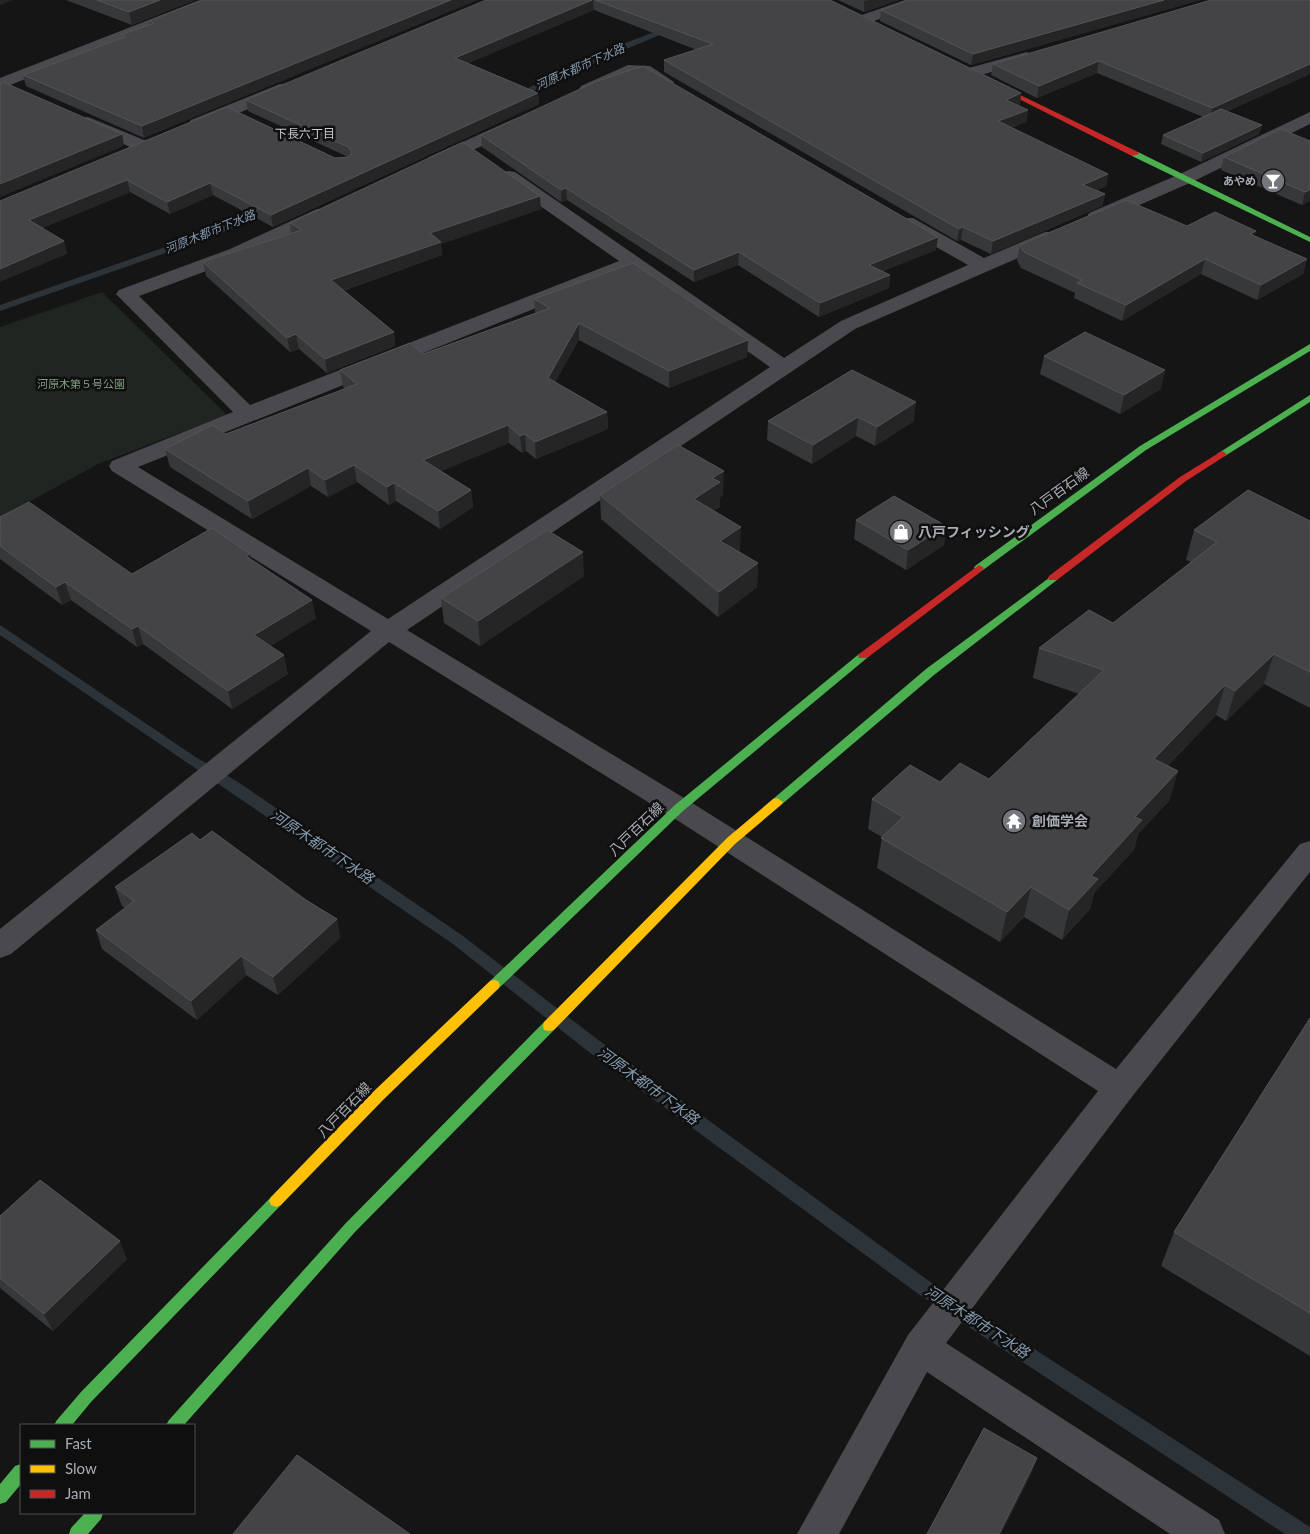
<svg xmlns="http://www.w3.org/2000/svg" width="1310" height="1534" font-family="Lato,'Noto Sans JP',sans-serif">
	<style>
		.green { fill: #1f2520 }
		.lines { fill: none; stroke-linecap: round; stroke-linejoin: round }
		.stream { fill: #2d3439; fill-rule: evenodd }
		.street { fill: #4a4a4e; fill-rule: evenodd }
		.fast { fill: #4caf50; fill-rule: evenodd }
		.slow { fill: #ffc107; fill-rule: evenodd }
		.jam { fill: #c62828; fill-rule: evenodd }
		.wall { fill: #373839 }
		.shaded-wall { fill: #252525 }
		.building { fill: #444446; stroke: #535458 }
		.labels { text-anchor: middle; stroke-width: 5; stroke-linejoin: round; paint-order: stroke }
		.far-poi-label { font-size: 11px; font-weight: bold; fill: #a8acb4; stroke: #0f0f10; text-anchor: end }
		.far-park-label { font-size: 11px; fill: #819d82; stroke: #0f0f10 }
		.far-water-label { font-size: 12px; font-style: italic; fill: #8398ab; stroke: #0f0f10 }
		.far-neighbourhood-label { font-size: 12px; fill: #c8cad1; stroke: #0f0f10 }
		.street-label { font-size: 14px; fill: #a8acb4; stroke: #0f0f10 }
		.poi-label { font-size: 14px; font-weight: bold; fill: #a8acb4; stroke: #0f0f10; text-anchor: start }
		.water-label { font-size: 15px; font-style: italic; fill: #8398ab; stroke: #0f0f10 }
	</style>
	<rect width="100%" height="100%" fill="#151515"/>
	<!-- green -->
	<polygon class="green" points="102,292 227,415 98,464 0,518 0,327"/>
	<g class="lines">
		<!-- stream -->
		<g class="stream">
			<polygon points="670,26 677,28 621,51 516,99 509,97 615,47"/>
			<polygon points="269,206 272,207 272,211 214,236 0,311 0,305 208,232"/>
			<polygon points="0,625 194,756 241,784 463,936 597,1039 929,1281 1310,1527 1310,1534 1285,1534 917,1293 585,1049 453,944 0,635"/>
		</g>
		<!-- street -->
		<g class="street">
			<polygon points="200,0 222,0 219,3 0,89 0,78"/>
			<polygon points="905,0 928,0 925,3 868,23 862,25 854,20 856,17"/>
			<polygon points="1027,52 1035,57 1033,60 971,78 965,77 963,73 965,69"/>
			<path d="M628 65 650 66 674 82 672 86C658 89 652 77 640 75 625 72 606 87 593 94H581L579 90 581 86Z"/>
			<polygon points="280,84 286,85 288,89 286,93 203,128 191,128 188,124 191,120"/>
			<polygon points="1310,112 1310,124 1192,182 1103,221 1089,221 1087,217 1089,213 1180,174"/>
			<polygon points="88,117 149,142 152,146 149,150 137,150 82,126 79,122 82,118"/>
			<polygon points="514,119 520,120 523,124 520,128 441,165 429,165 426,161 429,157"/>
			<path d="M509 171 515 172 784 358 841 321 968 265 899 226 897 222 899 218H913L984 258 1045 232H1059L1062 236 1059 240 855 329 407 630 689 801 1116 1069 1300 844 1310 841V872L1131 1098 946 1343 1219 1520 1225 1534H1170L927 1372 839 1534H797L908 1335 1098 1091 669 815 389 642 11 954 0 958V929L371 631 112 471 109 466 112 461 233 412 116 294 119 290 230 249 317 209H331L333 213 331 217 244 257 139 296 250 405 619 261 503 180 500 176 503 172ZM631 270 770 367 388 619 138 467Z"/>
		</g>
		<!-- fast -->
		<g class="fast">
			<polygon points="1132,152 1138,152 1310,237 1310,242 1132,156"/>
			<polygon points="1310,344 1310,351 1146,450 983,570 975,570 974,568 975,566 1140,446"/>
			<polygon points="1310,395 1310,402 1225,456 1222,457 1217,454"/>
			<polygon points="1053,575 1057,576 1058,578 1057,580 934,675 781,805 773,805 771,802 773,799 926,669"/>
			<polygon points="863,653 867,654 868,656 867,658 683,811 498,989 494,990 490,989 488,985 490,981 675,805 859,654"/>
			<polygon points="549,1021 554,1022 555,1026 554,1030 355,1232 184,1425 166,1425 169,1420 345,1224 544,1022"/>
			<polygon points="276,1195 281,1197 283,1201 281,1205 91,1402 72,1425 54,1425 57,1420 81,1392 271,1197"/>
			<polygon points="21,1464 21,1484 6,1502 0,1504 0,1484 15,1466"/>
			<polygon points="85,1513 103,1513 101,1519 88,1534 69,1534 71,1528"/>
		</g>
		<!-- slow -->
		<g class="slow">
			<polygon points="777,798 783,802 781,805 735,844 554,1030 549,1031 544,1030 543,1026 544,1022 727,838 773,799"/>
			<polygon points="494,980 498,981 500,985 498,989 384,1099 281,1205 276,1207 271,1205 269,1201 271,1197 374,1091 490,981"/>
		</g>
		<!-- jam -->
		<g class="jam">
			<polygon points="987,79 1138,152 1139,154 1132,156 985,82 984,81"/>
			<polygon points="1222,451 1227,454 1225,456 1186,481 1057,580 1049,580 1048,578 1049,576 1180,477"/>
			<polygon points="979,565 984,568 983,570 867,658 859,658 858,656 859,654"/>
		</g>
	</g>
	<!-- wall -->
	<g class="wall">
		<polygon points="66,0 195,0 132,25"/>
		<polygon points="202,0 144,138 26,86 23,75 122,38 121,35 150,25 149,21"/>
		<polygon points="486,0 830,0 1021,93 1020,105 1018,105 1028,110 1026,122 1011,128 1108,174 1106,186 1097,190 1105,194 1102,206 991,254 961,240 957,241 664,72 664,60 697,50 594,10 468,63 538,93 539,104 273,227 213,195 170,214 130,192 42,228 64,241 67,254 0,201 227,107 335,158 348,157 248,111 246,100"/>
		<polygon points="838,0 899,0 864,12"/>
		<polygon points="909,0 1200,0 971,65 880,21 881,10"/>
		<polygon points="1310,0 1310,74 1227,111 1262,125 1259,134 1201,162 1161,144 1163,135 1203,117 1097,73 1037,98 991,75 993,64"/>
		<polygon points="1281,129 1310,201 1302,205 1221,170 1224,157"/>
		<polygon points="481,135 936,250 883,271 890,275 889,288 819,317 738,265 694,282 567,200 561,202 482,147"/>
		<polygon points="541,209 441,244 442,255 343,291 394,332 395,346 327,373 299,349 290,352 206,276 203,262 291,233 290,223"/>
		<polygon points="1256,231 1254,236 1307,259 1303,274 1257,300 1201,274 1122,321 1074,298 1075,293 1021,268 1017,260 1020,245"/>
		<polygon points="534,299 748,340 747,357 669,388 579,340 555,382 607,412 608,429 536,459 526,451 522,453 509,443 441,471 471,490 473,507 440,529 396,501 389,505 357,482 328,497 311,486 252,519 170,467 165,449 226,434 345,389 343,387 340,370 423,354 535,313"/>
		<polygon points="1044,356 1161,389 1120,414 1040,374"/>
		<polygon points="852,370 914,421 875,446 856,436 812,464 767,440 768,421"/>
		<polygon points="600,495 723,495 720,497 720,507 713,511 740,552 758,563 757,587 718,617 601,519"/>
		<polygon points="0,517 132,574 251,560 316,618 270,646 288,674 232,709 143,644 137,647 71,600 62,605 0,559"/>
		<polygon points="856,520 946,526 944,545 906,570 854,539"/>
		<polygon points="1310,521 1310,708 1264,684 1226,721 1216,715 1168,766 1178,771 1169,801 1138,834 1134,850 1094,893 1090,909 1062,940 1024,917 1000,942 877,868 882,837 868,829 872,799 940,782 989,779 1079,694 1033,678 1039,648 1113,623 1191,562 1186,560 1194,530"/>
		<polygon points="584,576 480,646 444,623 441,598"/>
		<polygon points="200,840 306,900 337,919 340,938 278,995 246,975 197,1020 102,949 96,930 125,908 122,906 115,887"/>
		<polygon points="1310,1018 1310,1356 1161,1266 1174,1232"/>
		<polygon points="0,1216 127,1259 53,1331 0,1288"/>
	</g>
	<!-- shaded-wall -->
	<g class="shaded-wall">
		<polygon points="0,0 13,0 0,5"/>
		<polygon points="160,0 195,0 132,25 129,12"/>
		<polygon points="451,0 478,0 144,138 142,126"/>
		<polygon points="592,0 593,0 594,10 455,69 455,58"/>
		<polygon points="869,0 899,0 864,12 864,1"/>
		<polygon points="1164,0 1200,0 971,65 973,54"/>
		<polygon points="1099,61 1097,73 1037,98 1039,86"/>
		<polygon points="1310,64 1310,74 1209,120 1212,108"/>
		<polygon points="538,93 539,104 273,227 271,215"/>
		<polygon points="1021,93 1020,105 1005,111 1006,100"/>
		<polygon points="1028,110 1026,122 996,133 998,121"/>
		<polygon points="1262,125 1259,134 1201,162 1203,153"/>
		<polygon points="122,134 124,146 0,197 0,184"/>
		<polygon points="1108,174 1106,186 1081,197 1083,185"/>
		<polygon points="127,180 130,192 33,232 29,220"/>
		<polygon points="210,183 213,195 170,214 167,202"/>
		<polygon points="566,188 567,200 561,202 561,190"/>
		<polygon points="1310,190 1310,201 1302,205 1305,192"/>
		<polygon points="1105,194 1102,206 991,254 993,241"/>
		<polygon points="540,196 541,209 441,244 442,255 333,294 331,280 430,233"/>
		<polygon points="963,227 961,240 957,241 959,229"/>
		<polygon points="1256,231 1252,246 1250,234"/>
		<polygon points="938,237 936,250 868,277 869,265"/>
		<polygon points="64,241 67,254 0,282 0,269"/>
		<polygon points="739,252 738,265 694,282 694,270"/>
		<polygon points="1205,259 1201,274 1122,321 1126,305"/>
		<polygon points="1307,259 1303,274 1257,300 1261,285"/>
		<polygon points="890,275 889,288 819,317 820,303"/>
		<polygon points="579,323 579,340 548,395 548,378"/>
		<polygon points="394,332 395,346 327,373 325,359"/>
		<polygon points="296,334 299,349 290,352 287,338"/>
		<polygon points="748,340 747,357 669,388 669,371"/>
		<polygon points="1165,370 1161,389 1120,414 1124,395"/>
		<polygon points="916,402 914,421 875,446 877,427"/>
		<polygon points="607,412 608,429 536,459 535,442"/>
		<polygon points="858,417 856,436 812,464 813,445"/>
		<polygon points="508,425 509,443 425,478 423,460"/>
		<polygon points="525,434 526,451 522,453 520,436"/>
		<polygon points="354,465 357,482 328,497 325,480"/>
		<polygon points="308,468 311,486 252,519 248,501"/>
		<polygon points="724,471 723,495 720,497 720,507 693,523 694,499 712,478"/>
		<polygon points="394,483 396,501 389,505 387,487"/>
		<polygon points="471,490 473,507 440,529 438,511"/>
		<polygon points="946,526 944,545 906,570 908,550"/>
		<polygon points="741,527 740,552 720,541"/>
		<polygon points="583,552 584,576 480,646 478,621"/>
		<polygon points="250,554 254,572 246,556"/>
		<polygon points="758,563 757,587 718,617 719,592"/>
		<polygon points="65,582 71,600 62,605 56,587"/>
		<polygon points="312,600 316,618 258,653 254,635"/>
		<polygon points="138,626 143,644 137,647 132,629"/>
		<polygon points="1274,654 1264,684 1226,721 1235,691"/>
		<polygon points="284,655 288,674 232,709 228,691"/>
		<polygon points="1225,685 1216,715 1146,789 1154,759"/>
		<polygon points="1178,771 1169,801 1138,834 1134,850 1094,893 1090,909 1062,940 1069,910 1091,876 1135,817"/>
		<polygon points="1031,887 1024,917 1000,942 1007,912"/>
		<polygon points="337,919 340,938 278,995 273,977"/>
		<polygon points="241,956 246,975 197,1020 191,1001"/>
		<polygon points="120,1241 127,1259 53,1331 44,1314"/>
		<polygon points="1037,1458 1031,1475 1001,1534 999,1534"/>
	</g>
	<!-- building -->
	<g class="building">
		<polygon points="97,0 160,0 129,12"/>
		<polygon points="202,0 451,0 142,126 23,75 125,37 121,35 154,23 149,21"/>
		<polygon points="486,0 592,0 455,58 538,93 271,215 210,183 167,202 127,180 29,220 64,241 0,269 0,201 227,107 335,158 349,157 352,152 348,147 246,100"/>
		<polygon points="595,0 830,0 1021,93 1006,100 1028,110 998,121 1108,174 1083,185 1105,194 993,241 963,227 959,229 664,60 713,44"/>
		<polygon points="909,0 1164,0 973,54 881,10"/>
		<polygon points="1211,0 1310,0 1310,64 1212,108 1099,61 1039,86 993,64"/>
		<polygon points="643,66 938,237 869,265 890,275 820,303 739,252 694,270 566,188 561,190 481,135 595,82"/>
		<polygon points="3,82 122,134 0,184 0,84"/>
		<polygon points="1221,109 1262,125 1203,153 1163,135"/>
		<polygon points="1281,129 1310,141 1310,190 1305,192 1224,157"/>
		<polygon points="463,142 540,196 430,233 441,242 331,280 394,332 325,359 296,334 287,338 203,262 302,230 290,223"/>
		<polygon points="1126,200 1187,226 1215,212 1256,231 1250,234 1307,259 1261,285 1205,259 1126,305 1077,283 1082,280 1024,252 1020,245"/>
		<polygon points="633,263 748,340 669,371 579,323 548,378 607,412 535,442 525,434 520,436 508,425 423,460 471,490 438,511 394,483 387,487 354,465 325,480 308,468 248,501 165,449 212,425 226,434 357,384 340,370 410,343 423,354 550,308 534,299"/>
		<polygon points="1085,332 1165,370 1124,395 1044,356"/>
		<polygon points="852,370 916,402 877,427 858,417 813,445 768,421"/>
		<polygon points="678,445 724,471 712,478 720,482 694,499 741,527 720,541 758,563 719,592 600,495"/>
		<polygon points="1248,490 1310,521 1310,672 1274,654 1235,691 1225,685 1154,759 1178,771 1135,817 1142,820 1091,876 1098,879 1069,910 1031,887 1007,912 881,838 903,817 872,799 910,765 940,782 960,763 989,779 1104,670 1039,648 1089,610 1113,623 1217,542 1194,530"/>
		<polygon points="894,496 946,526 908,550 856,520"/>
		<polygon points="29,502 132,574 212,528 250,554 246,556 312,600 254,635 284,655 228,691 138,626 132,629 65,582 56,587 0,546 0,537 2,536 0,534 0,517"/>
		<polygon points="547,530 583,552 478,621 441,598"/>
		<polygon points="212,831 306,900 337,919 273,977 241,956 191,1001 96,930 134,901 115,887 192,833 200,840"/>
		<polygon points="1310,1018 1310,1313 1174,1232"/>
		<polygon points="40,1180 120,1241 44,1314 0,1278 0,1216"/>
		<polygon points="984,1428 1037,1458 999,1534 927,1534"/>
		<polygon points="297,1455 410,1534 233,1534"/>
	</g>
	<!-- icons -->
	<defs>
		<g id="bar-disc" transform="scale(1.25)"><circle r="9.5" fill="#75777c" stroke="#0f0f10"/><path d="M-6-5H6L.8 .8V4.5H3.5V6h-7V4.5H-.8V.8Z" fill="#fff"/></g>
		<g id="shop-disc" transform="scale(1.25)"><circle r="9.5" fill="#75777c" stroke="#0f0f10"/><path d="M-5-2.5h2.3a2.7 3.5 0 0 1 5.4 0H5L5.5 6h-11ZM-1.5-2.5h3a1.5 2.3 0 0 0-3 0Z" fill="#fff"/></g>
		<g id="temple-disc" transform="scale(1.25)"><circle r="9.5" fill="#75777c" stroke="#0f0f10"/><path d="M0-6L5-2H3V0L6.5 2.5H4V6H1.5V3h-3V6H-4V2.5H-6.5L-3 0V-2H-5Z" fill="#fff"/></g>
	</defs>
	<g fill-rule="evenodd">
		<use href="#bar-disc" x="1273" y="181"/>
		<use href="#shop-disc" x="901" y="532"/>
		<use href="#temple-disc" x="1014" y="821"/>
	</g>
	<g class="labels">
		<!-- far-poi labels -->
		<g class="far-poi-label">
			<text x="1256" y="185">あやめ</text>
		</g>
		<!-- far-park labels -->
		<g class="far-park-label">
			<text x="81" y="388">河原木第５号公園</text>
		</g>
		<!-- far-water labels -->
		<g class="far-water-label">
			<text transform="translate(580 67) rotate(-24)" y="4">河原木都市下水路</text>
			<text transform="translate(210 232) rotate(-22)" y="4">河原木都市下水路</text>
		</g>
		<!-- far-neighbourhood labels -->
		<g class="far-neighbourhood-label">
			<text x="305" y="138">下長六丁目</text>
		</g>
		<!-- street labels -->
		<g class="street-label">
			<text transform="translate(1059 491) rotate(-36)" y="5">八戸百石線</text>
			<text transform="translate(636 829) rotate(-44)" y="5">八戸百石線</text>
			<text transform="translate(344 1110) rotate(-46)" y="5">八戸百石線</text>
		</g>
		<!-- poi labels -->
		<g class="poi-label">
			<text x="918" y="537">八戸フィッシング</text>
			<text x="1032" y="826">創価学会</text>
		</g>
		<!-- water labels -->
		<g class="water-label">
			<text transform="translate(322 847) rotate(34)" y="5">河原木都市下水路</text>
			<text transform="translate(648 1086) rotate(36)" y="5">河原木都市下水路</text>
			<text transform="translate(977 1322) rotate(33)" y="5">河原木都市下水路</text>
		</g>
	</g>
	<!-- legend -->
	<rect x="20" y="1424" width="175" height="90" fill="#0f0f10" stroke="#4c4e52"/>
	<rect x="30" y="1440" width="25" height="8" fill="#4caf50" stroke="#4c4e52"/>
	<text x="65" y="1449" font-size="15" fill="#a8acb4">Fast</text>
	<rect x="30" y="1465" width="25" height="8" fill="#ffc107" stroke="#4c4e52"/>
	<text x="65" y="1474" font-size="15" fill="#a8acb4">Slow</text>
	<rect x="30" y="1490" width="25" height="8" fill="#c62828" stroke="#4c4e52"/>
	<text x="65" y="1499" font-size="15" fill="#a8acb4">Jam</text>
</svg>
